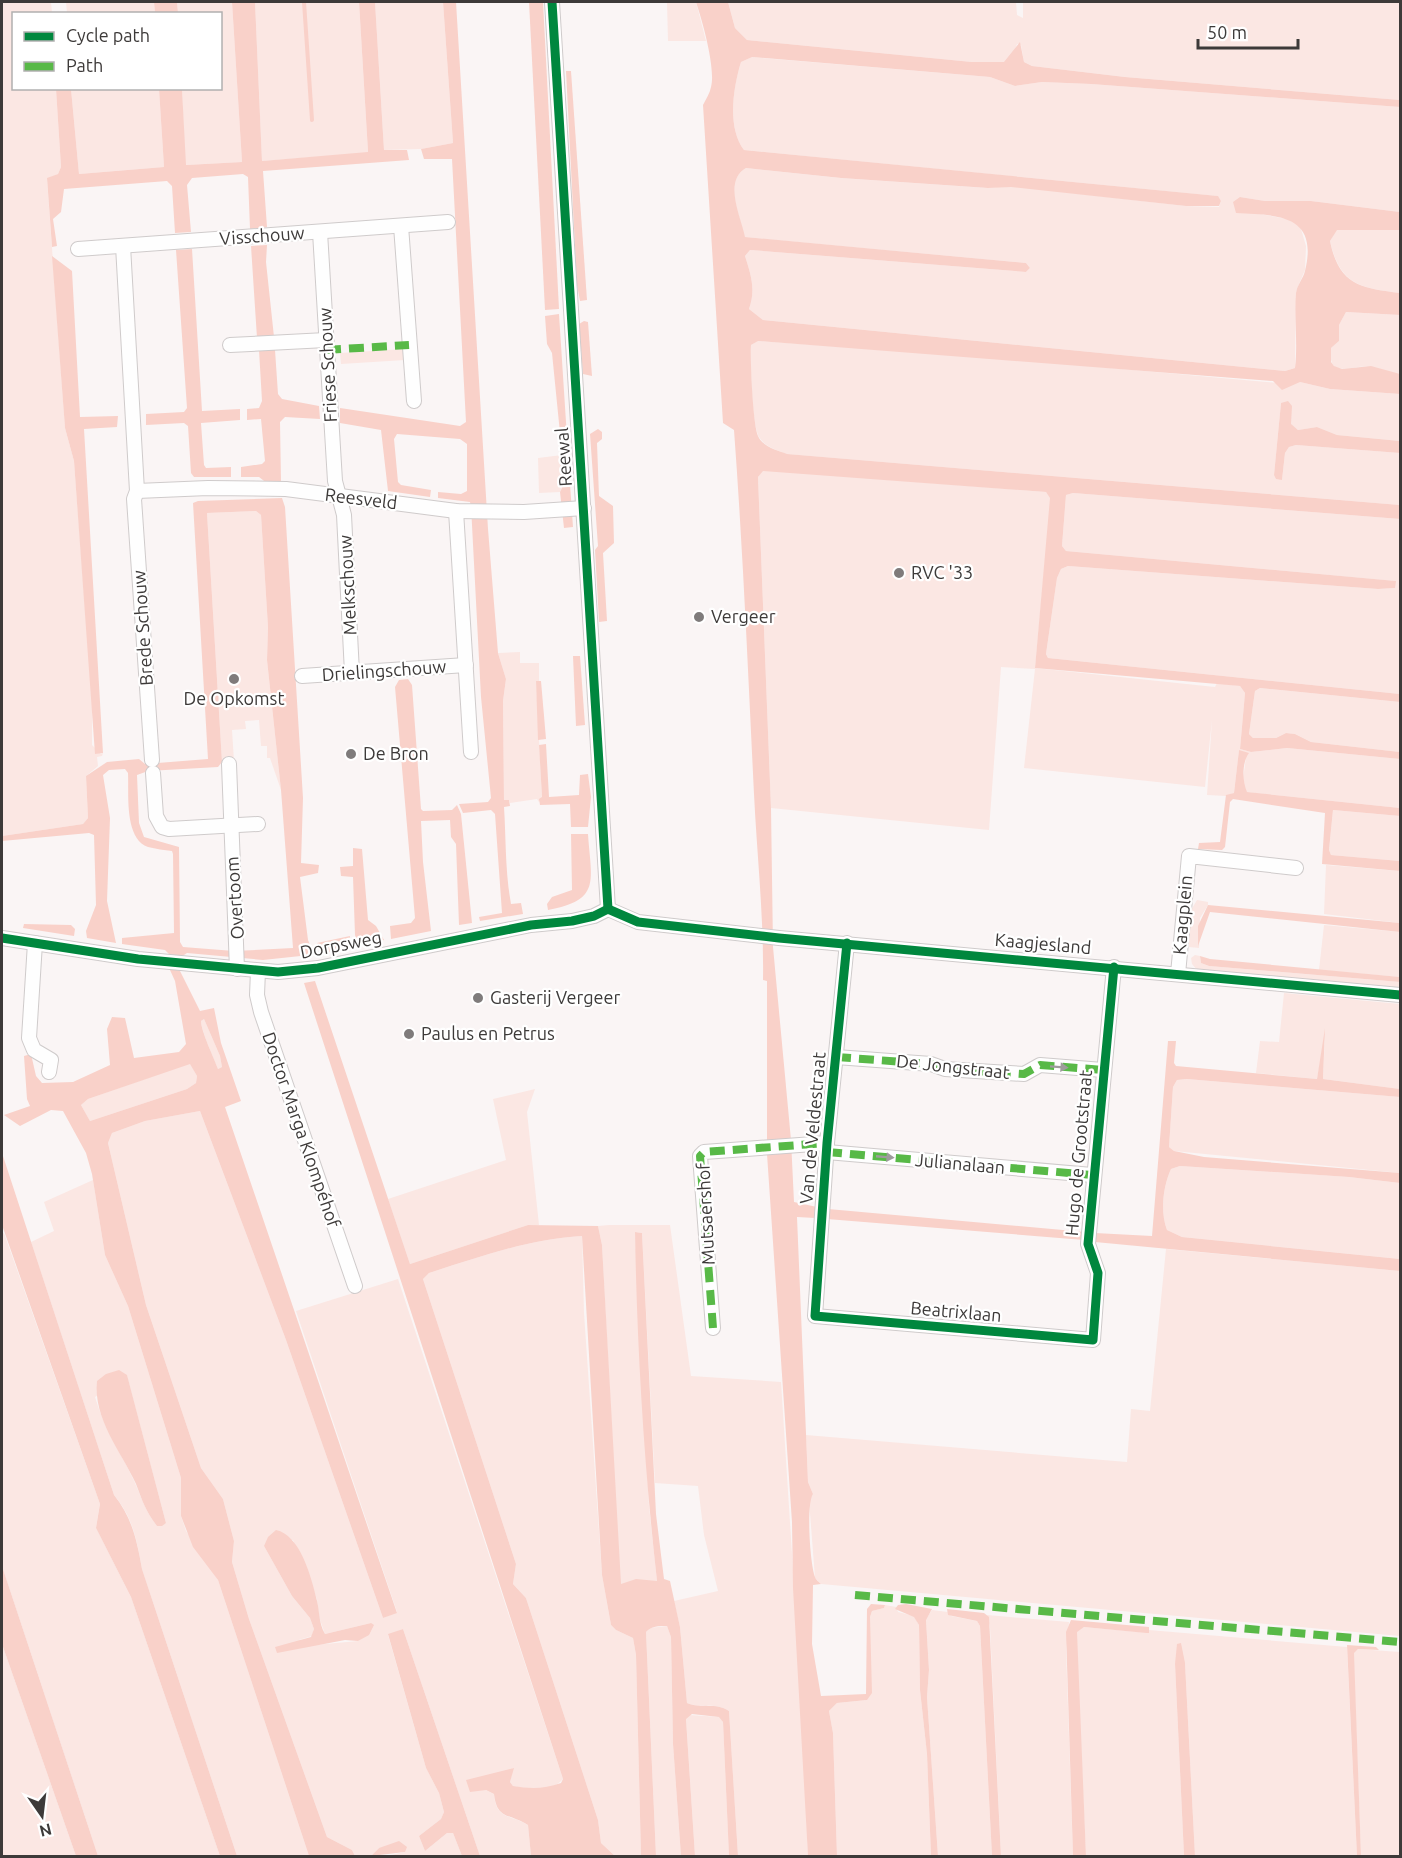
<svg xmlns="http://www.w3.org/2000/svg" width="1402" height="1858" font-family="Ubuntu,sans-serif">
	<style>
		.green { fill: #fbe7e3; fill-rule: evenodd }
		.water { fill: #f9d1c9; fill-rule: evenodd }
		.lines { fill: none; stroke-linecap: round; stroke-linejoin: round }
		.stream { stroke: #f9d1c9; stroke-width: 4 }
		.minor-casing { stroke: #cfcbcb; stroke-width: 16 }
		.minor { stroke: #fefefe; stroke-width: 14 }
		.quiet { stroke: #58b947; stroke-width: 8; stroke-dasharray: 15 8; stroke-linecap: butt }
		.cycleway-casing { stroke: #fff; stroke-width: 13 }
		.cycleway { stroke: #00873e; stroke-width: 9 }
		.oneway { fill: #9e9c9c }
		.poi-dot { fill: #7f7b7b; stroke: #fff; stroke-width: 2 }
		.labels { text-anchor: middle; stroke-width: 4.5; stroke-linejoin: round; paint-order: stroke }
		.street-label { font-size: 18px; fill: #3d3a39; stroke: #fff }
		.poi-label { font-size: 18px; fill: #3d3a39; stroke: #fff; text-anchor: start }
	</style>
	<rect width="100%" height="100%" fill="#faf5f5"/>
	<!-- green -->
	<g class="green">
		<polygon points="2,2 51,2 52,13 14,14 14,88 56,89 61,167 58,174 47,179 65,428 74,461 92,700 92,745 101,754 103,753 102,756 97,757 98,766 86,776 88,818 83,824 2,836"/>
		<polygon points="66,2 154,2 155,13 67,13"/>
		<polygon points="177,2 232,2 242,162 185,165 182,89 220,88 220,14 178,13"/>
		<polygon points="255,2 359,2 368,153 262,161"/>
		<polygon points="375,2 443,2 453,143 421,149 384,150"/>
		<polygon points="667,2 696,2 706,41 668,41"/>
		<polygon points="728,2 1016,2 1017,15 1023,18 1023,2 1400,2 1400,100 1125,77 1032,66 1024,62 1021,45 1017,44 1014,52 1005,62 972,62 747,40 735,28"/>
		<path d="M751 57 990 77 1015 86 1042 82 1091 84 1400 107V212L1311 201H1265L1240 197 1261 214 1296 221 1301 229 1306 246 1305 270 1296 291 1295 368 1285 371 763 320 749 309C756 290 751 275 745 256L750 250 1026 272 1030 268 1026 263 744 237C741 217 723 181 746 168L840 178 987 188 1011 186 1186 206 1219 207 1221 201 1217 196 744 150C727 128 733 87 741 62Z"/>
		<polygon points="71,89 159,89 164,167 79,174"/>
		<path d="M1368 228 1400 230V293C1360 288 1340 285 1330 241L1336 230Z"/>
		<path d="M1346 312 1400 315V374C1390 373 1382 369 1372 367 1353 363 1327 382 1331 348L1339 341V325Z"/>
		<path d="M757 341 1000 358 1278 383 1300 382 1330 389 1400 394V441L1337 435 1317 427 1298 430 1290 424 1281 403 1274 475 1282 480 1285 453 1289 447 1296 445 1400 453V505L786 454C777 450 765 447 759 437 752 425 750 361 751 345Z"/>
		<polygon points="404,349 405,360 341,364 340,353"/>
		<polygon points="562,455 562,488 560,492 539,493 538,458"/>
		<polygon points="763,470 1046,492 1051,498 1035,668 1215,687 1217,683 1240,686 1245,693 1240,749 1251,752 1287,748 1400,759 1400,808 1246,792 1243,780 1246,757 1239,750 1234,793 1226,796 1207,795 1212,720 1205,787 1024,768 1035,669 1001,667 989,830 771,808 758,477"/>
		<polygon points="1073,493 1400,519 1400,694 1048,658 1046,654 1057,578 1061,569 1068,566 1378,589 1395,588 1395,581 1066,551 1062,546 1066,495"/>
		<polygon points="256,511 261,515 268,627 267,660 281,790 270,758 267,758 267,746 261,746 259,720 245,721 246,729 232,730 234,761 222,762 207,513"/>
		<polygon points="520,652 520,663 539,663 539,681 536,681 542,798 539,802 537,799 510,803 509,800 504,800 503,701 506,679 498,653"/>
		<polygon points="1260,688 1400,702 1400,752 1311,742 1295,734 1286,733 1276,738 1253,738 1249,734 1255,691"/>
		<polygon points="1333,810 1400,816 1400,861 1331,855 1329,850"/>
		<polygon points="1326,865 1400,871 1400,923 1324,914"/>
		<polygon points="1197,900 1208,902 1208,905 1200,918 1199,948 1189,947 1187,943 1190,912"/>
		<polygon points="1324,925 1400,932 1400,977 1319,970"/>
		<polygon points="1195,955 1200,956 1201,963 1209,966 1400,982 1400,989 1198,971 1192,964 1191,958"/>
		<polygon points="1284,993 1400,1004 1400,1089 1323,1079 1325,1036 1317,1079 1256,1073 1260,1041 1279,1042"/>
		<path d="M204 1019 220 1056 222 1067 218 1069C214 1059 201 1030 201 1021Z"/>
		<polygon points="190,1063 197,1076 196,1083 187,1089 90,1121 81,1105 88,1099"/>
		<polygon points="1187,1079 1400,1097 1400,1173 1174,1151 1169,1147 1173,1087 1177,1080"/>
		<polygon points="535,1089 527,1112 539,1225 528,1225 410,1264 388,1199 506,1160 493,1099"/>
		<path d="M200 1111 286 1340 383 1618 397 1612 296 1311 398 1279 563 1779C552 1793 528 1789 513 1786L510 1782 513 1768 486 1790 494 1794C496 1820 510 1814 528 1825L531 1856H480L403 1629 388 1635 426 1768 439 1793 444 1812 441 1819 419 1836 425 1851 447 1833H453L462 1856H386L405 1852 379 1848 371 1856H355L352 1850 327 1837 249 1619 232 1562 234 1541 223 1499 201 1468 146 1305 108 1143 112 1133 145 1121ZM293 1540 317 1599 319 1617 325 1634 371 1623 365 1636 358 1641 314 1645 299 1640 312 1636 314 1629 310 1618 292 1596 264 1546Z"/>
		<path d="M1180 1166 1349 1177 1400 1183V1259L1182 1237 1167 1230C1160 1212 1163 1186 1171 1169Z"/>
		<path d="M93 1180 105 1255 128 1306 181 1478V1516L186 1531 218 1580 309 1856H237L142 1569C137 1541 133 1517 114 1495L31 1242 54 1231 44 1202ZM127 1376 166 1523 157 1526C146 1512 142 1499 135 1483 122 1454 104 1428 95 1397Z"/>
		<path d="M609 1225H670L691 1376 781 1382C791 1540 802 1698 808 1856H738L729 1711C716 1702 702 1709 687 1703L680 1627 674 1601 718 1591 704 1535 698 1486 655 1483 642 1233 635 1232 649 1506 657 1581 620 1585 602 1245 598 1226Z"/>
		<polygon points="4,1233 100,1504 96,1528 131,1597 220,1856 98,1856 2,1566 2,1234"/>
		<path d="M582 1236 584 1313 602 1575 611 1625 616 1630 633 1638 636 1655 641 1856H615L601 1843 598 1820 526 1598 513 1584 516 1564 423 1279 429 1273C480 1257 528 1239 582 1236Z"/>
		<polygon points="1166,1249 1400,1271 1400,1636 821,1584 815,1578 809,1500 813,1494 808,1482 806,1435 1127,1462 1131,1409 1150,1411"/>
		<polygon points="885,1605 896,1607 898,1612 914,1616 919,1625 920,1690 927,1754 931,1856 837,1856 833,1733 829,1711 837,1703 867,1700 870,1617 872,1611 884,1608"/>
		<polygon points="932,1610 948,1612 951,1616 977,1621 980,1626 992,1856 938,1856 927,1697 929,1670 926,1619"/>
		<polygon points="987,1615 1069,1622 1066,1649 1073,1856 1001,1856 990,1627"/>
		<polygon points="667,1626 671,1637 673,1744 681,1856 656,1856 646,1632 649,1628"/>
		<polygon points="1084,1627 1149,1633 1149,1630 1347,1647 1357,1856 1195,1856 1185,1663 1175,1664 1184,1856 1086,1856 1076,1640 1077,1631"/>
		<polygon points="2,1644 76,1856 2,1856"/>
		<polygon points="1358,1649 1400,1652 1400,1856 1361,1856 1354,1669 1354,1652"/>
		<polygon points="689,1715 720,1717 723,1722 729,1856 695,1856 686,1718"/>
	</g>
	<!-- water -->
	<g class="water">
		<polygon points="154,2 177,2 178,13 155,13"/>
		<polygon points="232,2 255,2 262,161 368,152 359,2 375,2 384,150 407,150 409,160 263,171 267,227 250,229 248,177 243,174 192,178 187,185 191,232 175,233 172,186 167,181 64,189 61,212 53,219 57,246 52,247 47,178 58,174 61,167 56,89 71,89 79,174 164,167 159,89 182,89 186,165 242,162"/>
		<path d="M443 2H456L488 529 498 653 506 679 503 701 504 800H509L510 806 504 807C506 837 505 871 511 904L521 903 523 914 480 921 479 917 502 913 495 814 491 810 463 813 459 804 488 802 491 798 481 697 471 506 470 502 438 498V492L461 494 467 491V444L460 439 397 434 394 439 398 482 401 485 431 490 430 497 388 491 381 430 340 423V408L460 426 466 422 452 159H424L421 149 453 143Z"/>
		<polygon points="529,2 543,2 559,309 545,310"/>
		<path d="M696 2H728L735 28 747 40 972 62H1004L1020 42 1024 62 1032 66 1125 77 1400 100V107L1091 84 1042 82 1015 86 990 77 752 57 741 62C733 88 727 128 744 150L1218 196 1221 201 1219 206H1186L1011 187 988 188 841 178 746 168C723 181 741 217 745 237L1026 263 1030 268 1026 272 750 250 745 256C751 275 756 290 749 309L763 320 1285 371 1295 368C1298 343 1294 317 1296 293 1297 285 1303 279 1305 271 1319 214 1277 215 1236 213L1233 202 1240 197 1265 201H1311L1400 212V230H1337L1330 241C1339 285 1360 288 1400 293V315L1346 312 1339 325V341L1331 348V362L1334 366 1342 369 1371 366 1400 374V394L1330 389 1300 382 1282 390 1273 381 758 341 751 345C750 360 753 425 758 436 763 447 777 450 787 454L1400 505V519L1073 493 1066 495 1062 546 1066 551 1396 581 1395 588 1378 589 1068 566 1061 569 1057 578 1046 654 1048 658 1400 694V702L1260 688 1255 691 1249 734 1253 738H1276L1286 733 1295 734 1311 742 1400 752V759L1287 748 1251 752 1240 749 1245 693 1240 686 1035 668 1050 498 1046 492 763 471 758 477 771 808 773 947 791 1140 794 1202 817 1207 815 1218 797 1217 808 1482 813 1494C806 1504 810 1564 815 1577 815 1579 820 1583 821 1584L813 1585 812 1644 821 1696 866 1694 867 1609 871 1604 885 1605 884 1608 872 1611 870 1617 872 1693 867 1700 837 1703 829 1711 833 1733 837 1856H808L793 1588 792 1522 767 1154V981L763 980C764 917 757 856 754 794 748 672 743 551 734 430L723 423 703 105C706 99 710 93 711 87 716 68 702 20 696 2Z"/>
		<polygon points="566,71 571,71 587,300 580,301 577,285"/>
		<polygon points="267,245 266,262 274,337 257,338 251,246"/>
		<polygon points="192,249 202,411 240,409 240,420 201,423 204,465 206,468 231,467 231,477 194,477 191,473 188,426 184,423 146,425 146,414 184,412 187,408 176,250"/>
		<polygon points="52,256 72,271 80,417 118,416 117,427 84,429 103,753 95,754 74,461 65,428"/>
		<polygon points="559,314 568,453 562,453 552,353 547,344 545,316"/>
		<polygon points="584,321 588,322 592,376 583,374 579,324"/>
		<polygon points="259,350 275,350 278,394 282,399 319,406 320,419 285,417 280,422 281,483 268,484 259,477 241,477 241,467 262,464 265,461 261,419 247,420 247,409 259,408 262,401"/>
		<polygon points="1288,401 1292,406 1291,424 1298,430 1317,427 1337,435 1400,441 1400,453 1296,445 1289,447 1285,453 1282,480 1276,479 1274,475 1281,403"/>
		<polygon points="598,429 602,432 602,439 597,443 599,496 613,506 614,543 603,553 607,621 599,622 595,550 598,546 590,434"/>
		<polygon points="562,455 568,455 573,527 564,528 560,492 562,488"/>
		<path d="M282 498 285 507 303 798 301 863 319 865 318 873 300 877 308 940 312 950 310 955 263 960 187 953 181 957 180 971 200 1011 214 1008 221 1043 241 1101 225 1107 397 1613 383 1618 286 1340 200 1111 145 1121 112 1133 108 1143 146 1305 201 1468 223 1499 234 1541 232 1562 249 1619 327 1837 352 1850 355 1856H309L218 1580 193 1547 181 1516V1478L128 1306 105 1255 92 1174 86 1153 63 1111 51 1110 20 1126 4 1115 30 1106 27 1099 24 1056 31 1054 36 1076 42 1083 73 1082 110 1065 107 1029 112 1017 125 1018 134 1058 179 1052 186 1044 175 981 170 970 171 956 165 950 122 944V938L174 933 173 854 172 851C164 850 156 849 148 847 124 838 129 794 128 773L125 769 109 770 103 775 110 818 107 901 116 943 87 938 86 931 96 905 94 835 89 833 2 841V836L83 824 88 818 86 776 107 762 139 759 145 764 208 759 193 503 198 501ZM256 511 261 515 268 627 267 660 281 790 293 948 234 951 183 947 180 942 179 847 144 837 139 823 137 775 148 771 218 767 222 762 207 513ZM204 1019 220 1056 222 1067 218 1069C214 1058 201 1031 201 1021ZM190 1064 197 1076 196 1083 187 1089 90 1121 81 1105 88 1099Z"/>
		<polygon points="573,656 580,656 585,725 576,726"/>
		<polygon points="408,679 412,685 421,809 423,811 452,810 457,805 461,814 472,923 459,925 456,844 451,837 450,820 421,821 423,862 431,931 391,939 390,926 411,923 415,918 395,687 399,680"/>
		<polygon points="536,681 541,681 546,739 538,740"/>
		<polygon points="546,744 549,797 579,795 580,775 588,774 591,797 588,827 571,827 570,804 540,805 539,799 542,797 539,745"/>
		<path d="M1239 750 1249 753C1242 762 1242 781 1247 792L1400 808V816L1333 810 1329 850 1331 855 1400 861V871L1322 864 1325 813 1233 799 1230 802 1225 847 1222 850 1198 849 1199 843 1220 842 1226 795 1234 793Z"/>
		<path d="M571 834H588C591 881 602 900 548 910L547 904 552 897 572 890Z"/>
		<polygon points="353,848 362,849 368,920 376,926 384,940 359,946 355,935 353,877 341,876 340,867 353,866"/>
		<polygon points="1208,905 1400,923 1400,932 1210,912 1198,946 1198,926"/>
		<polygon points="24,924 71,925 75,929 74,936 23,928"/>
		<polygon points="350,936 349,948 323,953 317,943"/>
		<polygon points="1200,956 1210,959 1400,977 1400,982 1209,966 1201,963"/>
		<path d="M315 981 410 1264 528 1225 598 1226 602 1245 621 1584 636 1579 657 1581C644 1465 637 1348 635 1232L642 1233 656 1514 664 1579 670 1581 680 1627 687 1703C701 1709 716 1702 729 1711L738 1856H729L723 1722 719 1717 692 1714 686 1719 695 1856H681L673 1744 671 1637 667 1626C659 1626 651 1626 646 1632L656 1856H641L636 1655 633 1638 616 1630 611 1625 602 1575 582 1236C528 1239 480 1257 429 1273L423 1279 516 1564 513 1584 526 1598 598 1820 601 1843 615 1856H531L528 1825C509 1813 497 1820 494 1794L486 1790 470 1792 466 1780 514 1768 510 1782 513 1786C531 1789 544 1789 561 1783L563 1779 304 983Z"/>
		<path d="M1325 1028 1323 1079 1400 1089V1097L1187 1079 1177 1080 1173 1087 1169 1147 1174 1151 1204 1157 1400 1173V1183L1349 1177 1180 1166 1171 1169C1163 1186 1160 1212 1167 1230L1182 1237 1400 1259V1271L1095 1242V1233L1152 1236 1168 1041H1176L1174 1063 1176 1066 1317 1079Z"/>
		<path d="M2 1153 114 1495C132 1517 137 1541 142 1569L237 1856H220L131 1597 96 1528 100 1504 2 1225Z"/>
		<polygon points="828,1209 1085,1232 1084,1240 827,1219"/>
		<path d="M119 1370 127 1375 166 1523 162 1526H157C146 1512 142 1500 136 1484 121 1451 93 1419 97 1381L106 1374Z"/>
		<path d="M276 1530C300 1535 311 1576 316 1597 320 1610 318 1622 325 1634L371 1623 374 1625 369 1635 358 1641 345 1640 277 1653 275 1647 311 1637 314 1629 310 1618 292 1596 264 1546 268 1537Z"/>
		<polygon points="2,1566 98,1856 76,1856 2,1644"/>
		<polygon points="906,1604 932,1609 926,1620 929,1670 927,1697 938,1856 931,1856 927,1754 920,1690 919,1625 914,1617 895,1609 898,1605"/>
		<polygon points="947,1609 984,1613 989,1617 1001,1856 992,1856 980,1626 977,1621 948,1615"/>
		<polygon points="1071,1620 1149,1627 1149,1633 1146,1633 1084,1627 1077,1632 1086,1856 1073,1856 1066,1632"/>
		<polygon points="403,1629 480,1856 462,1856 453,1833 447,1833 425,1851 419,1836 441,1819 444,1812 439,1793 426,1768 388,1634"/>
		<polygon points="1181,1643 1185,1663 1195,1856 1184,1856 1175,1664 1177,1644"/>
		<polygon points="1347,1645 1376,1647 1379,1650 1358,1649 1354,1653 1361,1856 1357,1856"/>
		<polygon points="399,1841 407,1847 405,1852 371,1856 379,1848"/>
	</g>
	<g class="lines">
		<!-- stream -->
		<polyline class="stream" points="304,2 312,120"/>
		<!-- minor casing -->
		<g class="minor-casing">
			<g id="minor">
				<polyline points="552,2 608,909"/>
				<polyline points="401,226 414,401"/>
				<polyline points="320,232 335,481 344,515 352,673"/>
				<polyline points="123,246 137,491 134,499 152,760"/>
				<polyline points="78,249 448,222"/>
				<polyline points="230,345 326,340"/>
				<polyline points="137,491 208,488 286,489 456,511 524,512 584,508"/>
				<polyline points="456,511 471,752"/>
				<polyline points="302,676 466,665"/>
				<polyline points="229,764 237,969"/>
				<polyline points="153,773 156,816 162,827 169,829 258,824"/>
				<polyline points="2,938 138,959 278,972 318,968 531,925 572,921 594,916 608,909 638,922 779,938 1400,995"/>
				<polyline points="35,943 29,1038 34,1050 51,1060 49,1072"/>
				<polyline points="847,943 827,1143 815,1316 1093,1340 1098,1273 1088,1244 1114,967"/>
				<polyline points="258,971 257,995 261,1012 355,1286"/>
				<polyline points="1178,974 1189,856 1296,868"/>
				<polyline points="836,1057 931,1064 945,1069 1024,1074 1040,1065 1103,1070"/>
				<polyline points="827,1152 1092,1175"/>
				<polyline points="713,1328 700,1156 704,1152 827,1143"/>
			</g>
		</g>
		<!-- minor -->
		<use href="#minor" class="minor"/>
		<!-- quiet -->
		<g class="quiet">
			<polyline points="326,350 409,345"/>
			<polyline points="836,1057 931,1064 945,1069 1024,1074 1040,1065 1103,1070"/>
			<polyline points="827,1152 1092,1175"/>
			<polyline points="713,1328 700,1156 704,1152 827,1143"/>
			<polyline points="855,1595 1400,1642"/>
		</g>
		<!-- cycleway casing -->
		<g class="cycleway-casing">
			<g id="cycleway">
				<polyline points="552,2 608,909"/>
				<polyline points="2,938 138,959 278,972 318,968 531,925 572,921 594,916 608,909 638,922 779,938 1400,995"/>
				<polyline points="847,943 827,1143 815,1316 1093,1340 1098,1273 1088,1244 1114,967"/>
			</g>
		</g>
		<!-- cycleway -->
		<use href="#cycleway" class="cycleway"/>
	</g>
	<!-- one-way arrows -->
	<defs><path id="oneway-solid" d="M-6-.8H1V-3.2L6.5 0L1 3.2V.8H-6Z" transform="scale(1.5)"/></defs>
	<g class="oneway">
		<use href="#oneway-solid" transform="translate(1059 1067) rotate(4)"/>
		<use href="#oneway-solid" transform="translate(885 1157) rotate(5)"/>
	</g>
	<!-- markers -->
	<g class="poi-dot">
		<circle cx="899" cy="573" r="6"/>
		<circle cx="699" cy="617" r="6"/>
		<circle cx="234" cy="679" r="6"/>
		<circle cx="351" cy="754" r="6"/>
		<circle cx="478" cy="998" r="6"/>
		<circle cx="409" cy="1034" r="6"/>
	</g>
	<g class="labels">
		<!-- street labels -->
		<g class="street-label">
			<text transform="translate(262 236) rotate(-4)" y="6">Visschouw</text>
			<text transform="translate(328 365) rotate(-93)" y="6">Friese Schouw</text>
			<text transform="translate(564 457) rotate(-94)" y="6">Reewal</text>
			<text transform="translate(361 499) rotate(7)" y="6">Reesveld</text>
			<text transform="translate(348 585) rotate(-93)" y="6">Melkschouw</text>
			<text transform="translate(143 628) rotate(-94)" y="6">Brede Schouw</text>
			<text transform="translate(384 671) rotate(-4)" y="6">Drielingschouw</text>
			<text transform="translate(235 898) rotate(-94)" y="6">Overtoom</text>
			<text transform="translate(1183 915) rotate(-85)" y="6">Kaagplein</text>
			<text transform="translate(1043 944) rotate(5)" y="6">Kaagjesland</text>
			<text transform="translate(341 945) rotate(-11)" y="6">Dorpsweg</text>
			<text transform="translate(953 1067) rotate(6)" y="6">De Jongstraat</text>
			<text transform="translate(813 1128) rotate(-85)" y="6">Van de Veldestraat</text>
			<text transform="translate(301 1130) rotate(71)" y="6">Doctor Marga Klompéhof</text>
			<text transform="translate(1079 1153) rotate(-85)" y="6">Hugo de Grootstraat</text>
			<text transform="translate(960 1164) rotate(5)" y="6">Julianalaan</text>
			<text transform="translate(706 1214) rotate(-93)" y="6">Mutsaershof</text>
			<text transform="translate(956 1312) rotate(5)" y="6">Beatrixlaan</text>
		</g>
		<!-- poi labels -->
		<g class="poi-label">
			<text x="911" y="579">RVC '33</text>
			<text x="711" y="623">Vergeer</text>
			<text x="234" y="705" text-anchor="middle">De Opkomst</text>
			<text x="363" y="760">De Bron</text>
			<text x="490" y="1004">Gasterij Vergeer</text>
			<text x="421" y="1040">Paulus en Petrus</text>
		</g>
	</g>
	<!-- border -->
	<rect width="1402" height="1858" fill="none" stroke="#3d3a39" stroke-width="6"/>
	<!-- legend -->
	<rect x="12" y="12" width="210" height="78" fill="#ffffff" stroke="#b1b0b0" stroke-width="1.5"/>
	<rect x="24" y="32" width="30" height="9" fill="#00873e" stroke="#b1b0b0" stroke-width="1.5"/>
	<text x="66" y="42" font-size="18" fill="#3d3a39">Cycle path</text>
	<rect x="24" y="62" width="30" height="9" fill="#58b947" stroke="#b1b0b0" stroke-width="1.5"/>
	<text x="66" y="72" font-size="18" fill="#3d3a39">Path</text>
	<!-- north arrow -->
	<g transform="translate(42 1816) rotate(166)" stroke="#ffffff" stroke-width="4.5" paint-order="stroke">
	<path d="M0-4.5L10 22L0 15L-10 22Z" fill="#3d3a39"/>
	<text y="-9" font-size="16" font-weight="bold" text-anchor="middle" fill="#3d3a39">N</text>
	</g>
	<!-- scale -->
	<path d="M1198 39v9h100v-9" fill="none" stroke="#3d3a39" stroke-width="3"/>
	<text x="1207" y="39" font-size="18" fill="#3d3a39" stroke="#ffffff" stroke-width="4.5" paint-order="stroke">50 m</text>
</svg>
